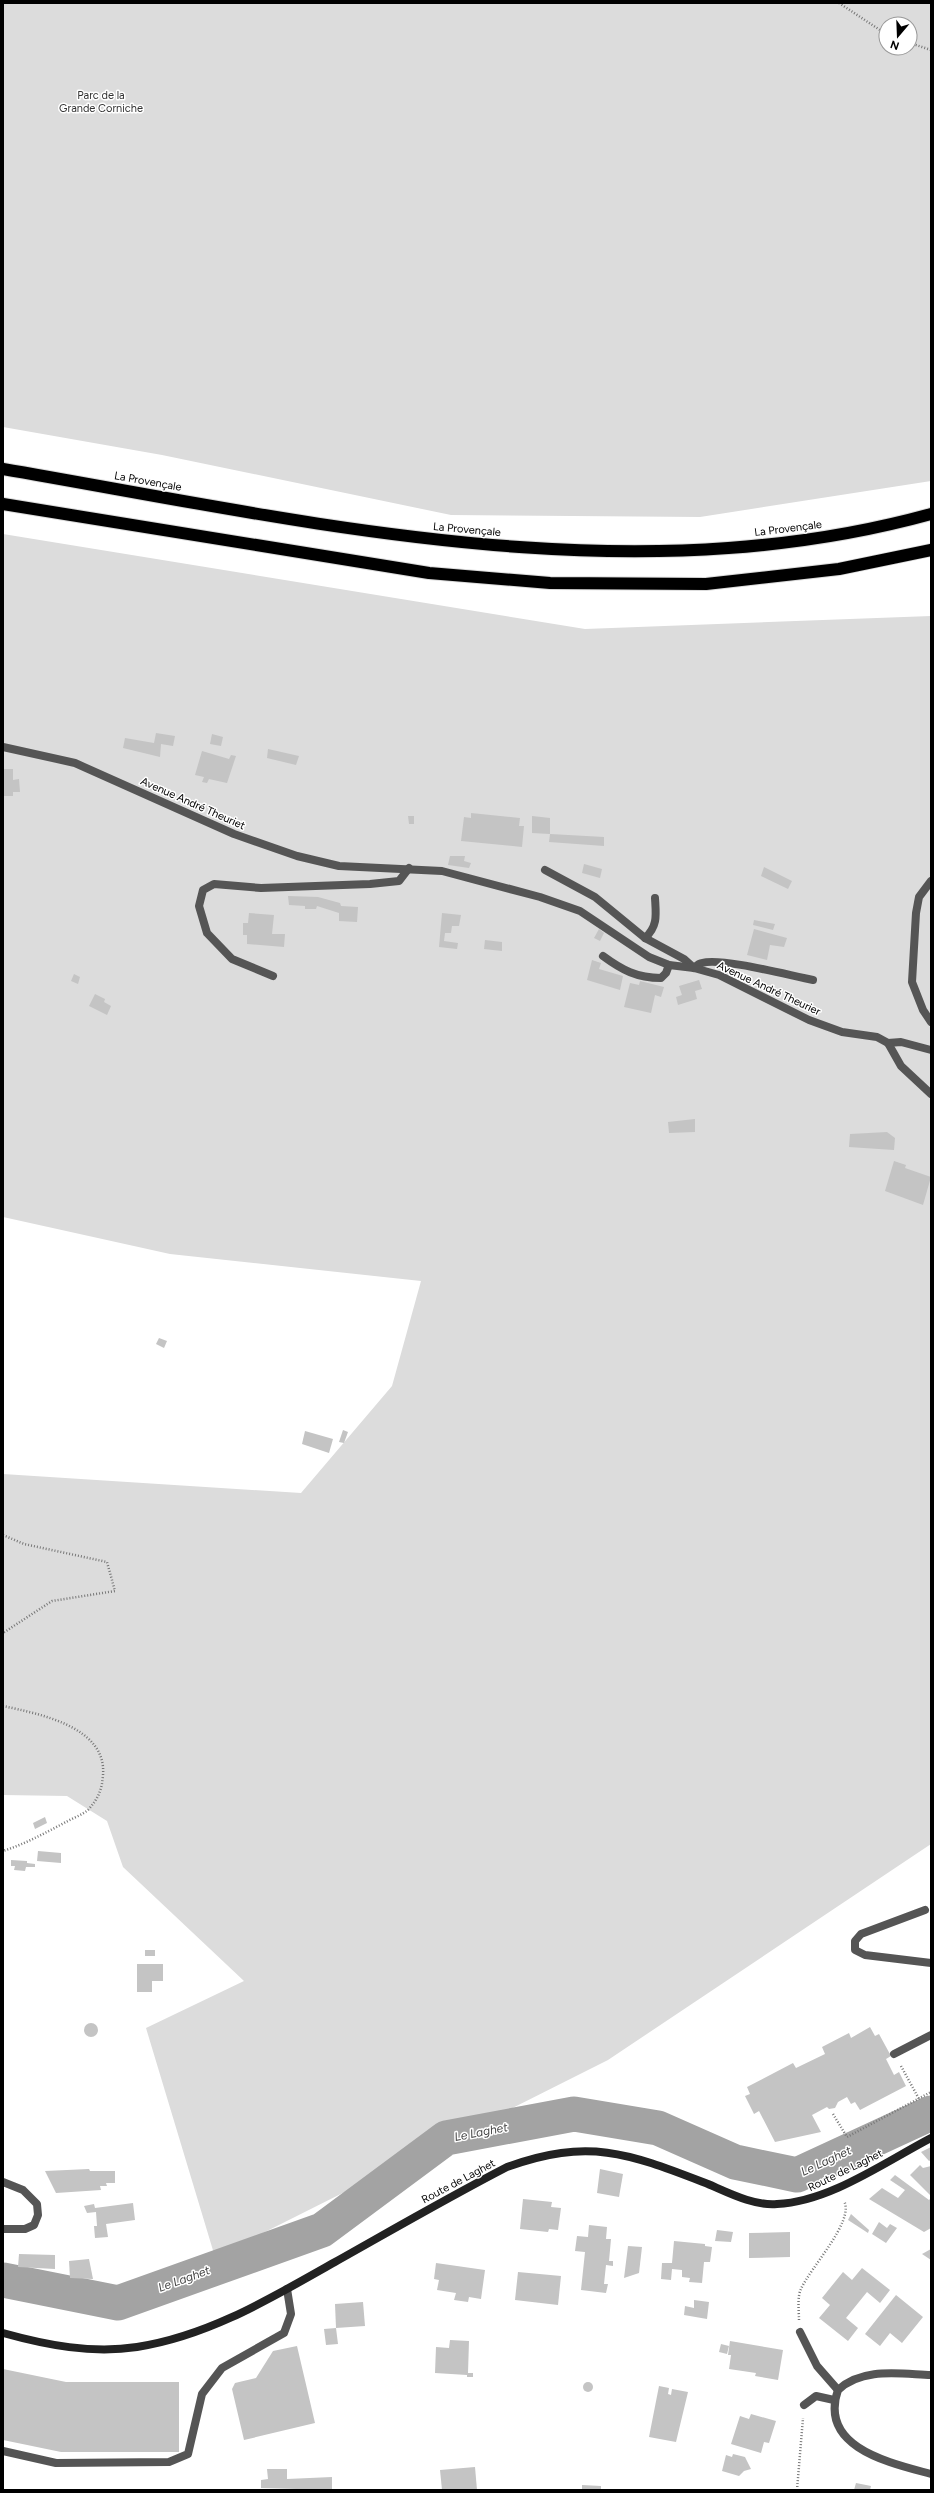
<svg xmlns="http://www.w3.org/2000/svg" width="934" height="2493" font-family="Figtree,sans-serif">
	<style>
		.green { fill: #dcdcdc; fill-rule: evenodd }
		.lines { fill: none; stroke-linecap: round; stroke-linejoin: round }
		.river { stroke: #a3a3a3; stroke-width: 35 }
		.building { fill: #c4c4c4 }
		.motorway-casing { stroke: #dbdbdb; stroke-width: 14 }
		.path { stroke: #777; stroke-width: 2.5; stroke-dasharray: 1 2; stroke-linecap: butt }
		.service { stroke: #555; stroke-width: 8 }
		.minor { stroke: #555; stroke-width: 8 }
		.secondary { stroke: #222; stroke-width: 8 }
		.motorway { stroke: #000; stroke-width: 12 }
		.labels { text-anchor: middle; stroke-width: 3; stroke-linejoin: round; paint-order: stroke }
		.park-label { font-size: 11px; fill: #333; stroke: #fff }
		.street-label { font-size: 11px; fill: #000; stroke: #fff }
		.water-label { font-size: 12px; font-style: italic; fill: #444; stroke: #fff }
	</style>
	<rect width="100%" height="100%" fill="#fff"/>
	<!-- green -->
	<g class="green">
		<path d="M3 3H931V481L700 517 451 515 162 455 3 427ZM886 24H910V48H886Z"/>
		<polygon points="3,534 585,629 931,616 931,1844 608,2060 215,2257 146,2028 244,1981 123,1867 107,1821 67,1796 3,1795 3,1474 301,1493 392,1386 421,1281 170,1254 3,1217"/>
	</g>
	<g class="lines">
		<!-- river -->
		<polyline class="river" points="3,2280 118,2303 322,2230 446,2138 574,2114 658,2128 735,2162 797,2175 931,2113"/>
	</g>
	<!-- building -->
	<g class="building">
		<polygon points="156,733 175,736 173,746 161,744 160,757 123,748 125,738 154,743"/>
		<polygon points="212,734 223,737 221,746 210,744"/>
		<polygon points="268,749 299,756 296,765 267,758"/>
		<polygon points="202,751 229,759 231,755 236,756 227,783 209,779 207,783 202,782 204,777 195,775"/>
		<polygon points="3,769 13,769 13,780 19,779 20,792 13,792 13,796 3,796"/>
		<polygon points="471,813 520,818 519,826 524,826 522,847 461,841 464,817 471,818"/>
		<polygon points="408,816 414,816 414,824 409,824"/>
		<polygon points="532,816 550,818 550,834 604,837 604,846 549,842 550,834 532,833"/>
		<polygon points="450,856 465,856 464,861 471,863 469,868 448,865"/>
		<polygon points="584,864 602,869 600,878 582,873"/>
		<polygon points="764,867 792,881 788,889 761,876"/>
		<polygon points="288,896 318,897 340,903 341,906 358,907 357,922 339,921 339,913 317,906 316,909 305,909 305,906 289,905"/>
		<polygon points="249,913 274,915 272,934 285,934 284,947 247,944 247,935 243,935 243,923 248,923"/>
		<polygon points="442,913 461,915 459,926 452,926 451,933 445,933 444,941 458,943 457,949 439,947"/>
		<polygon points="754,920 775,924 773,930 753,925"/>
		<polygon points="599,929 604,933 600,941 594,938"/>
		<polygon points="754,929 787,938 784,947 770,945 767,960 747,955"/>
		<polygon points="485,940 502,942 502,951 484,949"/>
		<polygon points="592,960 601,963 599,969 623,976 620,990 587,980"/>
		<polygon points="74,974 80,977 78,984 71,981"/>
		<polygon points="699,980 702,989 695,991 697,999 678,1005 676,997 682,995 679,986"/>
		<polygon points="640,981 664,987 661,997 655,995 651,1013 624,1007 630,983 639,985"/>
		<polygon points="95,994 105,999 104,1002 111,1006 107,1015 89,1006"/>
		<polygon points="695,1119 695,1132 669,1133 668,1122"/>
		<polygon points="887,1132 895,1138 894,1150 849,1147 850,1134"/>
		<polygon points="894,1161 906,1165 905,1168 931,1177 923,1205 885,1191"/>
		<polygon points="159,1338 167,1341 164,1348 156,1344"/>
		<polygon points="343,1430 348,1432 344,1443 339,1442"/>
		<polygon points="305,1431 333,1439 329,1453 302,1444"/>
		<polygon points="45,1817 47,1823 35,1829 33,1823"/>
		<polygon points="38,1851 61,1853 61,1863 37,1861"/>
		<polygon points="11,1860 27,1861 27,1863 35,1864 35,1867 26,1867 25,1871 14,1870 15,1866 11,1866"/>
		<rect x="145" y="1950" width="10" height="6"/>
		<polygon points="137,1964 163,1964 163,1981 152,1981 152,1992 137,1992"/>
		<circle cx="91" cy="2030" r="7"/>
		<polygon points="870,2027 875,2036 879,2034 891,2056 886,2059 894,2075 899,2072 906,2086 860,2110 855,2102 851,2104 847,2097 838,2102 835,2108 829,2109 827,2107 812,2115 821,2132 775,2142 759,2111 754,2114 745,2096 750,2094 747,2087 793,2063 796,2068 825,2054 822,2047 849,2033 851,2038"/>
		<polygon points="931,2147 931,2160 929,2161 921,2152"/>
		<polygon points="920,2165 923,2168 931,2166 931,2196 910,2175"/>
		<polygon points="89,2169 90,2171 115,2171 115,2183 106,2183 107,2186 100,2186 101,2190 56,2193 45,2171"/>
		<polygon points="600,2169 623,2174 619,2197 597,2193"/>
		<polygon points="895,2175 929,2200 931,2198 931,2228 924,2232 869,2199 882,2188 898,2198 905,2190 890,2180"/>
		<polygon points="523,2199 552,2202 551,2207 561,2208 558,2230 549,2229 548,2232 520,2229"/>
		<polygon points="133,2203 135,2220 106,2224 108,2237 95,2238 94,2226 97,2226 96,2212 87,2213 84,2206 94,2204 95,2208"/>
		<polygon points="851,2214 869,2230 868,2233 848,2220"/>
		<polygon points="879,2222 887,2228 890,2224 897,2228 886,2243 872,2234"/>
		<polygon points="589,2225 607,2227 606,2239 611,2239 609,2261 613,2261 613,2266 606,2265 604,2284 608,2284 606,2293 581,2290 585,2252 575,2251 577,2236 588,2237"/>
		<polygon points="717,2230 733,2232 731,2242 715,2241"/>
		<polygon points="790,2232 790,2257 749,2258 749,2233"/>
		<polygon points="674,2241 705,2244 705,2246 712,2247 710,2262 704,2262 702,2283 689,2282 690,2278 682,2277 682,2270 672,2269 671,2280 661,2279 662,2263 672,2263"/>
		<polygon points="628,2246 642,2247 639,2273 624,2278"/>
		<polygon points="931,2249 931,2260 922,2254"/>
		<polygon points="19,2254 55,2255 55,2269 18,2267"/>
		<polygon points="89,2259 93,2279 70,2278 69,2261"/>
		<polygon points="436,2263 485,2270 481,2299 469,2297 468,2302 454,2300 456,2293 437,2290 439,2280 434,2279"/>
		<polygon points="862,2268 890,2290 880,2303 867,2292 846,2318 858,2328 848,2341 819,2318 830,2305 822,2298 843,2272 852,2280"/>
		<polygon points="518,2272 561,2276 558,2305 515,2300"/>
		<polygon points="896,2295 923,2317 902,2343 890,2333 880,2346 865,2334"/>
		<polygon points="694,2300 709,2302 707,2319 684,2315 685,2306 694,2308"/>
		<polygon points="363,2302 365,2326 336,2328 335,2304"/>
		<polygon points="336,2328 338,2344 326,2345 324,2329"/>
		<polygon points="450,2340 469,2341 468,2373 473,2373 473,2377 467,2377 467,2375 435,2373 436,2347 449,2348"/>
		<polygon points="730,2341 783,2350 778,2380 755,2376 756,2373 729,2369 731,2355 728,2355"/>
		<polygon points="721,2344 729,2346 727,2354 719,2352"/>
		<polygon points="297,2346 315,2423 244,2440 232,2389 235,2383 256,2378 273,2351"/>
		<polygon points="3,2369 66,2382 179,2382 179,2452 61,2452 3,2440"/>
		<circle cx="588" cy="2387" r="5"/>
		<polygon points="659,2386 669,2388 668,2394 671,2395 672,2389 688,2392 676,2442 649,2437"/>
		<polygon points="751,2414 776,2421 769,2443 764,2442 761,2453 731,2444 740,2416 749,2419"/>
		<polygon points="733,2454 745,2457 751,2469 744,2471 739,2476 722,2471 726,2455 732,2457"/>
		<polygon points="475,2467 477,2490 442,2490 440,2470"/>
		<polygon points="267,2469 287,2469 287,2479 332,2477 332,2490 261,2488 261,2480 268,2479"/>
		<polygon points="856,2483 871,2486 870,2490 854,2490"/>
		<polygon points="582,2485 601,2486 601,2490 582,2490"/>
	</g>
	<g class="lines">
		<!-- motorway casing -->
		<g class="motorway-casing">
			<g id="motorway">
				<path d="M3 469C306 521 626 598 931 514"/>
				<polyline points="3,504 429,573 550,583 706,584 839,569 931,550"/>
			</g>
		</g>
		<!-- path -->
		<g class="path">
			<polyline points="839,3 886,34"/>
			<polyline points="910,43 931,50"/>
			<polyline points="3,1535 24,1544 107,1562 115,1591 52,1601 3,1633"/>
			<path d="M3 1706C40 1714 107 1727 103 1775 102 1790 98 1799 88 1810 82 1815 73 1818 66 1822 45 1833 25 1844 3 1851"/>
			<polyline points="901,2066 919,2099"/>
			<polyline points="833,2114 847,2137 931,2092"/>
			<path d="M799 2320C799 2311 797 2297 801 2289 810 2268 855 2221 844 2201"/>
			<polyline points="797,2490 803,2418"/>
		</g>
		<!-- service -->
		<g class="service">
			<path d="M545 870 595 897 645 938 684 959 694 968C696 966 699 963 702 963 721 957 791 976 813 980"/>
			<polyline points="931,881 919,897 916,913 912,982 923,1010 931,1022"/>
			<path d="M645 938C658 926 656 915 655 898"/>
			<path d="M603 956C622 970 637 978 661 978L666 973 669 965"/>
			<polyline points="273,976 232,959 207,933 199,906 203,890 214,884 261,888 370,884 399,881 409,868"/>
			<polyline points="888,1043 901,1042 931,1050"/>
			<polyline points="925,1910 861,1934 855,1941 855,1950 865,1955 931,1963"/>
			<polyline points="894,2054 931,2035"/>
			<polyline points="800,2332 817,2366 838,2390"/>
			<polyline points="804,2405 816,2396 834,2400"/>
			<polyline points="3,2451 56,2463 169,2462 188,2454 202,2394 222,2368 284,2333 291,2314 287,2289"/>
		</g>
		<!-- minor -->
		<g class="minor">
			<polyline points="3,747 75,763 234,834 297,856 339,866 442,871 540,897 580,911 649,957 669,965 694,968 719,975 809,1020 842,1032 877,1037 888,1043 901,1066 931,1094"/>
			<polyline points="3,2182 23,2190 37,2204 38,2215 34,2225 25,2229 3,2229"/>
			<path d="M931 2375C900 2374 862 2367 838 2390 818 2448 891 2463 931 2474"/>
		</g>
		<!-- secondary -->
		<path class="secondary" d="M3 2333C46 2345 92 2354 137 2347 209 2336 273 2297 335 2262 392 2230 449 2197 507 2167 590 2137 630 2154 708 2184 729 2193 754 2206 777 2204 829 2202 885 2162 931 2138"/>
		<!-- motorway -->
		<use href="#motorway" class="motorway"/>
	</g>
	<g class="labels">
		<!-- park labels -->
		<g class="park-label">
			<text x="101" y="99">Parc de la<tspan x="101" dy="13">Grande Corniche</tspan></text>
		</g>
		<!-- street labels -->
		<g class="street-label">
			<text transform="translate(148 481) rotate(10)" y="4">La Provençale</text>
			<text transform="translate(788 528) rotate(-7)" y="4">La Provençale</text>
			<text transform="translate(467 529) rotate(5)" y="4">La Provençale</text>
			<text transform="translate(193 803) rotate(24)" y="4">Avenue André Theuriet</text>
			<text transform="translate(769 988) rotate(25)" y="4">Avenue André Theurier</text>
			<text transform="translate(845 2170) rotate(-26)" y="4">Route de Laghet</text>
			<text transform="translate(458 2181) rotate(-28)" y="4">Route de Laghet</text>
		</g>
		<!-- water labels -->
		<g class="water-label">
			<text transform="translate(481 2132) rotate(-11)" y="4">Le Laghet</text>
			<text transform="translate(826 2161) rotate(-25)" y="4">Le Laghet</text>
			<text transform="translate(184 2279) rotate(-20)" y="4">Le Laghet</text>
		</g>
	</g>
	<!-- border -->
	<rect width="934" height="2493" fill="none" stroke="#000000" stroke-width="8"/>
	<!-- north arrow -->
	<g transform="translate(898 36) rotate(199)"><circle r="19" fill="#ffffff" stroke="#999999"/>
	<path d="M0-3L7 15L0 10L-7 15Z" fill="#000000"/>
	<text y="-6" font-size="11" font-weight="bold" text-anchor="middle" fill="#000000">N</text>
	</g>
</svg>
